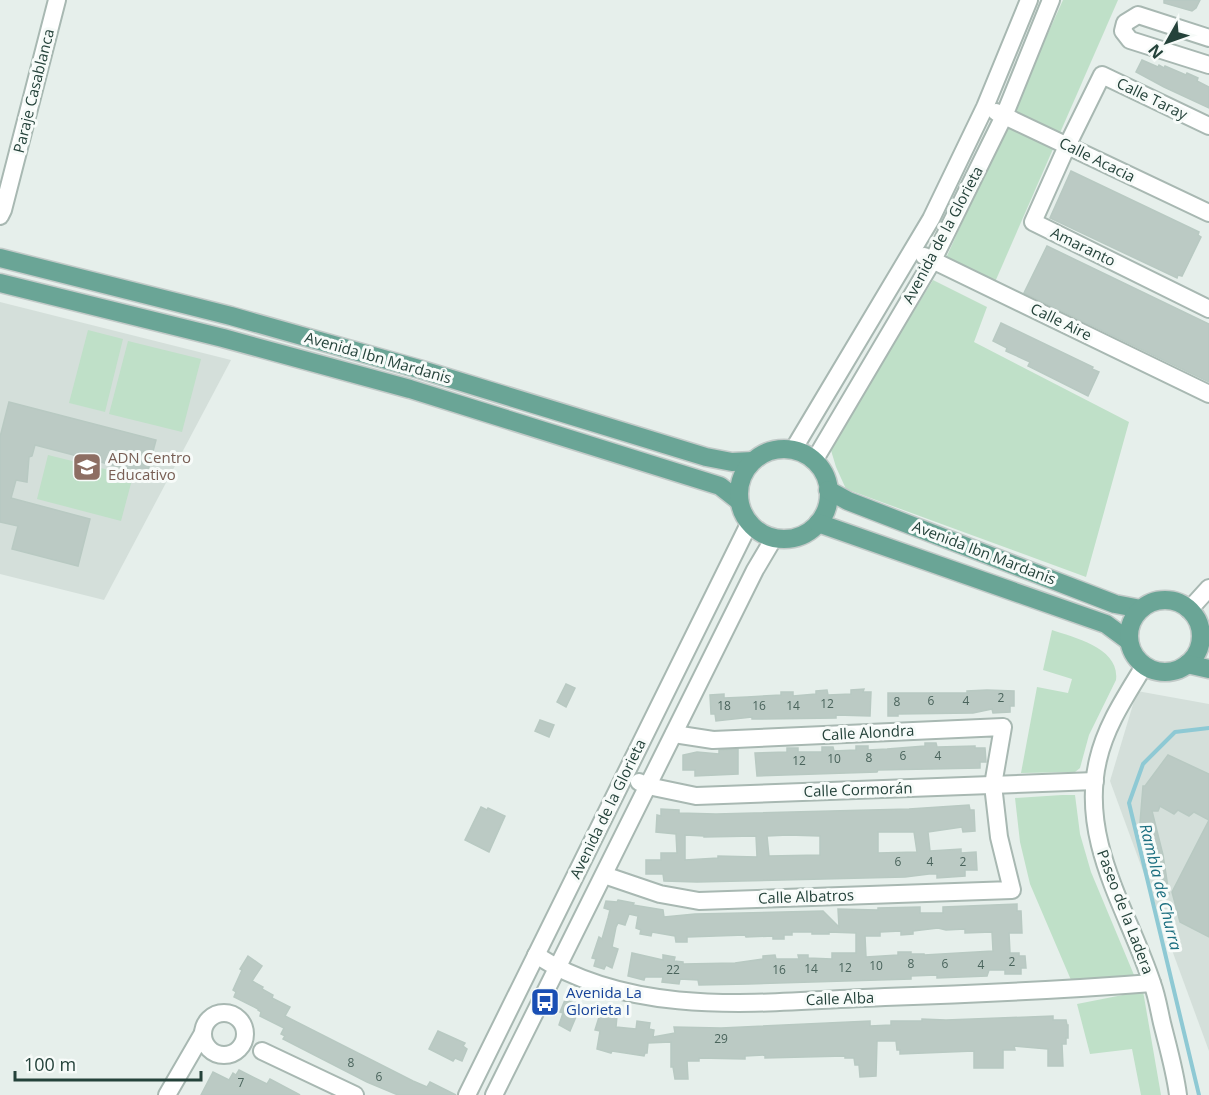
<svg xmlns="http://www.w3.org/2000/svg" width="1209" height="1095" font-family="'Open Sans',sans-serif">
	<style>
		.built { fill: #d4dfda }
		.green { fill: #bfe0c8 }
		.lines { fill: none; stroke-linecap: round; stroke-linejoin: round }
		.stream { stroke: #8ec9d4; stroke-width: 4 }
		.building { fill: #bbcac4; stroke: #b8c9c2; stroke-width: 1.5; fill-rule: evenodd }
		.minor-casing { stroke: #a8b8b2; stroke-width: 20 }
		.major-casing { stroke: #c2cac8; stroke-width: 21 }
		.minor { stroke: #fff; stroke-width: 16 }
		.major { stroke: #6aa596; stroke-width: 18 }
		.labels { text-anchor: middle; stroke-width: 6; stroke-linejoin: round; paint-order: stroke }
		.number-label { font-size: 12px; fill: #4a645c }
		.street-label { font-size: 15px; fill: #24423a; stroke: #f7fbf9 }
		.education-label { font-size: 15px; fill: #785e54; stroke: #f7fbf9; text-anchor: start }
		.transit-label { font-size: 15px; fill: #164399; stroke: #f7fbf9; text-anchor: start }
		.water-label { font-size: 16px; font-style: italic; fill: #1c6f80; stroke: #f7fbf9 }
	</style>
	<rect width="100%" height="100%" fill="#e6efeb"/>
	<!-- built -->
	<g class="built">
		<polygon points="0,302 231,360 104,600 0,574"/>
		<polygon points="1137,691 1209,704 1209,1051 1110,781"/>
	</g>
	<!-- green -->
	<g class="green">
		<polygon points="1063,0 1118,0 995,282 946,258"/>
		<polygon points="933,280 987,307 974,342 1129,422 1086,577 846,489 836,467 830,447"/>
		<polygon points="88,330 123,339 105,412 69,403"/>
		<polygon points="128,341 201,359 182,432 109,414"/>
		<polygon points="48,455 133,476 121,521 37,499"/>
		<path d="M1052 630C1075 638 1120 648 1116 680L1089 735 1080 768 1075 772 1021 773 1037 687 1068 693 1072 679 1043 670Z"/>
		<polygon points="1062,795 1075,795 1080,834 1091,872 1134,975 1071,980 1030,884 1020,842 1015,798"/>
		<polygon points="1143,991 1161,1095 1141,1095 1132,1049 1090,1054 1077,1004"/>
	</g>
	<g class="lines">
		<!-- stream -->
		<polyline class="stream" points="1199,1095 1129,803 1143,764 1175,732 1209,728"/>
	</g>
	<!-- building -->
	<g class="building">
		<polygon points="1164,0 1200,0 1196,8 1192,11 1164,3"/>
		<polygon points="1142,60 1158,67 1159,65 1164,68 1165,66 1186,75 1187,73 1198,78 1197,81 1209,87 1209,108 1164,87 1136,72"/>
		<polygon points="1071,171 1199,232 1198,235 1201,237 1182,276 1178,275 1177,278 1050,218"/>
		<polygon points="1047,246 1209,324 1209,382 1024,293"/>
		<polygon points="1001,323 1093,367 1092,369 1099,372 1088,396 1028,366 1030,362 1006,351 1007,348 993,341"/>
		<polygon points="9,402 156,440 147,474 35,445 32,456 29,457 27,482 16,480 11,498 90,519 78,566 12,549 18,526 0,522 0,437"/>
		<polygon points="566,684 575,688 566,707 557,702"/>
		<polygon points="864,689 863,692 871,692 870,716 836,715 836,718 758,719 752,719 752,717 716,721 715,714 711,714 710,695 724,694 724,698 747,697 781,695 781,692 793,692 793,696 816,694 816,691 827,690 828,695 851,694 851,690"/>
		<polygon points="987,690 1014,691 1014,706 1010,706 1010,712 993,713 992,709 973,713 898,714 898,716 888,716 888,693 967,693 967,691"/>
		<polygon points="540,720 554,725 549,737 535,731"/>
		<polygon points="925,743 936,743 937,747 975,746 975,748 985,748 986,762 980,762 980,768 878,770 877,772 757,776 755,753 787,752 787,748 798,748 798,752 822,752 822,747 833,747 834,751 856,750 856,746 868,746 868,750 887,749 925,746"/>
		<polygon points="738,749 738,774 695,776 695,770 683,770 683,755 697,752 719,754 719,750"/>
		<polygon points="1168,755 1209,774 1209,937 1180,922 1172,892 1209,820 1194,812 1189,816 1178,810 1174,814 1160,806 1158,811 1152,811 1163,855 1169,894 1163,896 1140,823 1143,786 1145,786"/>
		<path d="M969 805 970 810H974L975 831 963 832 962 827 928 832 930 851 961 849V853L976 852 977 870H965V876L937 878V874H929L905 877 697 882 664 881 663 874H646V860H661V853H677L676 834 656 832 657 815 661 816V809L679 810V813L716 814 909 809ZM878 832H914L917 852 878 853ZM685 835 704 836V837L756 836 757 857 718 856V858L685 860ZM788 835 820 836V855L769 856 767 836Z"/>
		<polygon points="481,807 487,810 488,808 505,816 489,852 465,840"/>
		<path d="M618 900 634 903 633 905 663 910 664 917 695 914 823 911 839 927 838 909 878 910V908L920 907V913H943V907L1017 904V911H1021L1022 933H1009L1010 953H1019V956H1025L1026 968H1021V974H1005V970H989L987 976 937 978V975L911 976V979L749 984 699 985 698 980 680 979 679 984 662 982 663 977H645L644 980 628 976 632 953 663 960V955L675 957 674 961 683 962V964L735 963 763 959V956L775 955 776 959H799L798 955H808V958L832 959V953H856V933L829 932V934H812V932H792V935H784V939H773V936L746 937 745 935 687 937V942H676L675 936 652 932 651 936 640 934 641 930 636 928 638 916 629 914 625 925 618 923 616 927 612 947 618 949 612 968 606 965 604 969 594 966 596 959 592 958 599 937 602 939 608 918 610 910 604 908 606 901 617 902ZM938 928 946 930 965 929V933L992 932 993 951 924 955V954H911V952H898V955L866 957 865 936H880V932L901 931V935L913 934V931Z"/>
		<polygon points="248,956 262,966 252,981 263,987 262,989 273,995 272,998 290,1007 285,1016 413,1081 427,1087 430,1082 456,1095 398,1095 367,1082 283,1039 285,1036 281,1034 284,1028 260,1016 261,1012 258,1010 258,1009 234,997 236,992 233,990 242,970 240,969"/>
		<polygon points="565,1000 577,1004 574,1010 578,1012 570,1031 559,1025 563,1013 560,1012"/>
		<polygon points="603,1012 617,1016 616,1027 636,1029 637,1021 650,1023 649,1029 654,1030 653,1037 675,1033 674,1027 721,1028 870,1021 870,1026 891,1025 891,1021 922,1021 922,1019 946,1020 1053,1016 1053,1020 1066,1020 1067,1025 1068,1025 1068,1038 1066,1038 1066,1044 1062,1044 1063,1066 1048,1066 1048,1049 1014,1046 1015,1050 1003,1050 1003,1068 974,1068 974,1051 900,1054 900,1050 897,1050 896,1041 877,1041 876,1076 860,1077 859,1065 855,1065 854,1058 845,1058 845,1056 765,1058 765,1055 745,1056 745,1059 699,1058 699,1061 687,1061 688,1079 675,1079 673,1067 671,1067 671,1042 648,1043 647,1053 645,1053 644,1056 612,1051 611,1053 597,1049 600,1031 595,1030 599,1017"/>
		<polygon points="438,1031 465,1043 463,1046 467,1049 462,1061 455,1058 453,1061 429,1049"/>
		<polygon points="239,1070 267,1084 270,1079 300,1095 201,1095 213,1072 229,1080 233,1073 236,1075"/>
	</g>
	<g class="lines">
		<!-- minor casing -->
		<g class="minor-casing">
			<g id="minor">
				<polyline points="1209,38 1138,15 1125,23 1123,31 1130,40 1209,65"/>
				<polyline points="996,112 1209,213"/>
				<polyline points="1209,126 1102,75 1067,146 1033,222 1209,309"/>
				<polyline points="0,216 3,210 57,0"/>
				<polyline points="924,256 1209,394"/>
				<polyline points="793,450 931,219 985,107 1029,0"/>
				<polyline points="814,461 933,260 1004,116 1051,0"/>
				<polyline points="1189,610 1209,588"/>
				<path d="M1144 666C1126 696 1106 725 1098 760 1079 841 1128 910 1152 983 1157 996 1159 1010 1162 1023 1168 1047 1175 1071 1178 1095"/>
				<polyline points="639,782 648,786 696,796 1095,781"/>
				<polyline points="604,875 660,894 699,901 1012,890 999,837 993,785 1003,727 713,740 674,734"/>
				<path d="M536 955C638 1021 770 1001 885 997 974 994 1063 990 1152 983"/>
				<circle cx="224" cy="1034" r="21"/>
				<polyline points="262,1051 355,1095"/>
				<polyline points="167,1095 203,1033"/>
				<polyline points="467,1095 749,524"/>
				<polyline points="494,1095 755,570 774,538"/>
			</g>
		</g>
		<!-- major casing -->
		<g class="major-casing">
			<g id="major">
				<polyline points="0,258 231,316 419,369 706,457 732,462 753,461"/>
				<polyline points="0,283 223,338 410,389 720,486 739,501"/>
				<circle cx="784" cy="494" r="45"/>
				<polyline points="828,490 848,501 1115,604 1141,609"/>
				<polyline points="818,523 1106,624 1129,641"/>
				<circle cx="1165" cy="636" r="36"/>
				<polyline points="1187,664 1209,669"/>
			</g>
		</g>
		<!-- minor -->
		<use href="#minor" class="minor"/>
		<!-- major -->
		<use href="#major" class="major"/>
	</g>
	<!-- icons -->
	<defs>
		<g id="school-square" transform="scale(1.5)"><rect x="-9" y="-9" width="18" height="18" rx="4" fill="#8d6e63" stroke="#f7fbf9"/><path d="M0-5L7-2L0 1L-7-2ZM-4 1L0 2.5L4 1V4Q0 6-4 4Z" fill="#fff"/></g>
		<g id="bus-square" transform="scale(1.5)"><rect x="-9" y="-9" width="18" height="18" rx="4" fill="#1a4fb4" stroke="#f7fbf9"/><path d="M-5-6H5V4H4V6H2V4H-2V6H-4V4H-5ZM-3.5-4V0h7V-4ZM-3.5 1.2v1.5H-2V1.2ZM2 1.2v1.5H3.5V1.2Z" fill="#fff"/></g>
	</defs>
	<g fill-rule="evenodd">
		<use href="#school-square" x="87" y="467"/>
		<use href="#bus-square" x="545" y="1002"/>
	</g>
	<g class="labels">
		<!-- number labels -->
		<g class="number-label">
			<text x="1001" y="702">2</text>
			<text x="931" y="705">6</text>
			<text x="966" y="705">4</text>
			<text x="897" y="706">8</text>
			<text x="827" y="708">12</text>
			<text x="724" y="710">18</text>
			<text x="759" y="710">16</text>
			<text x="793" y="710">14</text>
			<text x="903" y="760">6</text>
			<text x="938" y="760">4</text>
			<text x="869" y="762">8</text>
			<text x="834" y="763">10</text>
			<text x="799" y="765">12</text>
			<text x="898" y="866">6</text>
			<text x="930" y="866">4</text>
			<text x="963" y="866">2</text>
			<text x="1012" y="966">2</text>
			<text x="911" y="968">8</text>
			<text x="945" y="968">6</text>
			<text x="981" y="969">4</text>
			<text x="876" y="970">10</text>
			<text x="845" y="972">12</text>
			<text x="811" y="973">14</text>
			<text x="673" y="974">22</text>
			<text x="779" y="974">16</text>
			<text x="721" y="1043">29</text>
			<text x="351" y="1067">8</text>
			<text x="379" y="1081">6</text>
			<text x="241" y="1087">7</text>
		</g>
		<!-- street labels -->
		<g class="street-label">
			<text transform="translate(34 91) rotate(-76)" y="5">Paraje Casablanca</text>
			<text transform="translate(1152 99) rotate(26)" y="5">Calle Taray</text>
			<text transform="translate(1097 160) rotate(26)" y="5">Calle Acacia</text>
			<text transform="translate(943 235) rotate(-62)" y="5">Avenida de la Glorieta</text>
			<text transform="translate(1083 247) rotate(26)" y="5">Amaranto</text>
			<text transform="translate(1061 322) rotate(26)" y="5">Calle Aire</text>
			<text transform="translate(378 358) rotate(16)" y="5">Avenida Ibn Mardanis</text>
			<text transform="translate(984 553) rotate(21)" y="5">Avenida Ibn Mardanis</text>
			<text transform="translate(868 733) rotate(-3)" y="5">Calle Alondra</text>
			<text transform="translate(858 790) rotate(-2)" y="5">Calle Cormorán</text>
			<text transform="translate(608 809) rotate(-64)" y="5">Avenida de la Glorieta</text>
			<text transform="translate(806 897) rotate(-2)" y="5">Calle Albatros</text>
			<text transform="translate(1125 912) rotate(69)" y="5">Paseo de la Ladera</text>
			<text transform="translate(840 999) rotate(-2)" y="5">Calle Alba</text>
		</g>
		<!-- education labels -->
		<g class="education-label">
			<text x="108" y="463">ADN Centro<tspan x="108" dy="17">Educativo</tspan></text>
		</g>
		<!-- transit labels -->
		<g class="transit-label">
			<text x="566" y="998">Avenida La<tspan x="566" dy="17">Glorieta I</tspan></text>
		</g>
		<!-- water labels -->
		<g class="water-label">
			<text transform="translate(1161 887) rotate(76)" y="6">Rambla de Churra</text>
		</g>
	</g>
	<!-- north arrow -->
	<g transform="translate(1167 42) rotate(230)" stroke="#f7fbf9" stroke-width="4.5" paint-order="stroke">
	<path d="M0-4.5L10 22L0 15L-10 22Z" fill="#24423a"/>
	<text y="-9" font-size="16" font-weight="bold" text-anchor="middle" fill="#24423a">N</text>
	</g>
	<!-- scale -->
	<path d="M15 1071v9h186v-9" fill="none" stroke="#24423a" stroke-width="3"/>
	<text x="24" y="1071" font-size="18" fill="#24423a" stroke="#f7fbf9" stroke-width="4.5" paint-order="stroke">100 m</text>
</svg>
